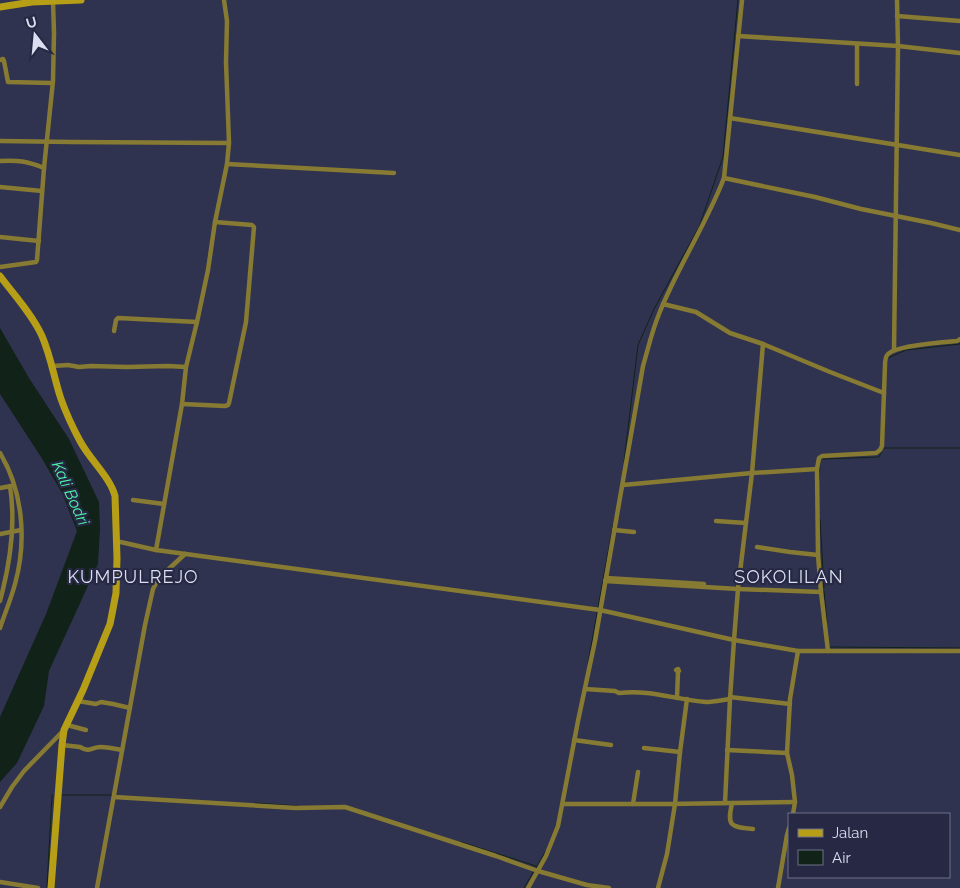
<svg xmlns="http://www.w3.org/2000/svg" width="960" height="888" font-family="Raleway,sans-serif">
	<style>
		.water { fill: #112219 }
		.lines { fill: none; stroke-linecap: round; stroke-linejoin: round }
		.stream { stroke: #112219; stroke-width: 1 }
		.street { stroke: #877a32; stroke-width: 4.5 }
		.secondary { stroke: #b69f16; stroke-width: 7 }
		.labels { text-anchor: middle; stroke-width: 4.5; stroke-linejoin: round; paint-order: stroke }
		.water-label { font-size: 16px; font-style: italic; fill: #4ef7a9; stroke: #262844 }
		.quarter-label { font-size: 18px; letter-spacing: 1px; fill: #dbdef0; stroke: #262844 }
	</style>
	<rect width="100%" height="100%" fill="#30334f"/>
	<!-- water -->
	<polygon class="water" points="0,328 29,378 69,439 99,502 100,529 98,564 49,671 44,706 17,763 0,782 0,717 46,614 77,531 62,493 41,457 0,394"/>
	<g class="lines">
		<!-- stream -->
		<g class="stream">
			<polyline points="888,358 906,350 960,344"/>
			<polyline points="884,448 960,448"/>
			<polyline points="822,459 879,457 882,451"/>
			<polyline points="624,462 638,345 654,309 699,227 723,157 738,0"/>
			<polyline points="819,480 820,462"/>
			<polyline points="820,519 824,588"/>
			<polyline points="824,591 827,622"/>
			<polyline points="829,646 829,647 960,648"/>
			<polyline points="588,663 613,525"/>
			<polyline points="61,795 112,795"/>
			<polyline points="255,803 298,806"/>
			<polyline points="461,842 536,866"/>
			<polyline points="536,868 545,852"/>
			<polyline points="47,887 52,795 53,795"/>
			<polyline points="524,888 534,871"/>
		</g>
		<!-- street -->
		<g class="street">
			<polyline points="897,16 960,21"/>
			<polyline points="738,36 898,46 960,53"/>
			<polyline points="0,60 3,59 4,61 8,82 52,83"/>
			<polyline points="857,84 857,44"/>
			<polyline points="730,118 960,155"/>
			<polyline points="0,141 72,142 229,143"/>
			<path d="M0 161C18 160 27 161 44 168"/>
			<polyline points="227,164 394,173"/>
			<polyline points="724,178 815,197 861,209 931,223 960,230"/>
			<polyline points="0,187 42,191"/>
			<polyline points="0,237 39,241"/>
			<polyline points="0,267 36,262 37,260 44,168 53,81 54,33 53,1"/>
			<polyline points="663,304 696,312 730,333 763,344 830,372 884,393"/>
			<polyline points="114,331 116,320 118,318 197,322"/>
			<polyline points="894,350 898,46 897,0"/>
			<polyline points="53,366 68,365 79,367 91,366 127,367 168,366 186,367"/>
			<polyline points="182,404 225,406 228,405 229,403 246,322 254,227 252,225 215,222"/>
			<path d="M0 453C23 491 27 541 15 584 11 599 5 613 0 628"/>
			<polyline points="623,485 752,473 817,469"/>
			<polyline points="0,488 11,486"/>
			<polyline points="133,500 164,504"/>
			<polyline points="716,521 746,523"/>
			<polyline points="614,530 634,532"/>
			<polyline points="0,534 21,530"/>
			<polyline points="116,541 156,550 600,610 734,640 798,651 960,651"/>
			<polyline points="757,547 790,552 818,555"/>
			<polyline points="156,550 182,404 186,367 197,322 208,270 215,222 227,164 229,143 226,62 227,21 224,0"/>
			<polyline points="606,578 704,584"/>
			<polyline points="605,581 738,589 821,592"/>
			<path d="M0 601C10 564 16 524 10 486"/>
			<path d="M828 651 821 592 818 555 817 469 819 458 822 456 876 453 880 450 882 446 885 365C885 361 885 357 888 354 895 346 944 342 957 341L960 339"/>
			<path d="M585 689 615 691 619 693C650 689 676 700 706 702 714 702 722 700 730 699"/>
			<polyline points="730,697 790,704"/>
			<polyline points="677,698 678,672 676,670 678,669 679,671"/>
			<polyline points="78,701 96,704 101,702 113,704 130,708"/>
			<polyline points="67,725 86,730"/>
			<polyline points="574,740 611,745"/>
			<path d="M62 745 80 747C90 753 91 747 101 747 108 747 115 749 122 750"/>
			<polyline points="644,748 680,752"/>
			<polyline points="727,750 787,753"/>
			<polyline points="114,797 296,808 345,807 496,856 538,871 587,885 609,888"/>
			<polyline points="725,803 730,699 734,640 738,589 752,473 763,344"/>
			<path d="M732 803C727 826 730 827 753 829"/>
			<polyline points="563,804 669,804 795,802"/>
			<polyline points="633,804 638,772"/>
			<polyline points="0,807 12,787 24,771 63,731"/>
			<polyline points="793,814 795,802 792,775 787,753 790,699 798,651"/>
			<polyline points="0,882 38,888"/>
			<polyline points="97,888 145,625 153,589 159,578 185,554"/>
			<path d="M528 888 546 856 558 826 578 721 595 641 643 366C648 349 652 331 659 314 677 268 706 225 724 178L742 0"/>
			<polyline points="658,888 667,854 675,804 680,752 687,699"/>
			<polyline points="778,888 787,835 789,828"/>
		</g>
		<!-- secondary -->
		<g class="secondary">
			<polyline points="0,7 32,2 81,0"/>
			<path d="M0 276C14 295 32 314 42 336 51 357 54 378 61 399 66 413 73 428 80 441 90 460 110 477 115 496L117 558 116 593 112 614 110 624 83 690 64 730 62 745 51 888"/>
		</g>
	</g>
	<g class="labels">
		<!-- water labels -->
		<g class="water-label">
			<text transform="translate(71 493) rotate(66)" y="6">Kali Bodri</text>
		</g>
		<!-- quarter labels -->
		<g class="quarter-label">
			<text x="133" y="583">KUMPULREJO</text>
			<text x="789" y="583">SOKOLILAN</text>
		</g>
	</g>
	<!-- legend -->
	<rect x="788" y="813" width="162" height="65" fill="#262844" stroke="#6e7189"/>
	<rect x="798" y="829" width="25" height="8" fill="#b69f16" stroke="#6e7189"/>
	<text x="832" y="838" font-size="15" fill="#dbdef0">Jalan</text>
	<rect x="798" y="850" width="25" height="15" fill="#112219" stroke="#6e7189"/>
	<text x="832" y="863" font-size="15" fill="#dbdef0">Air</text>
	<!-- north arrow -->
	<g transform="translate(35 35) rotate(344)" stroke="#262844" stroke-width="4" paint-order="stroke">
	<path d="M0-4L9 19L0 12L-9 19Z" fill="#dbdef0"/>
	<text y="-8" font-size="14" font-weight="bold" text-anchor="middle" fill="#dbdef0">U</text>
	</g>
</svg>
